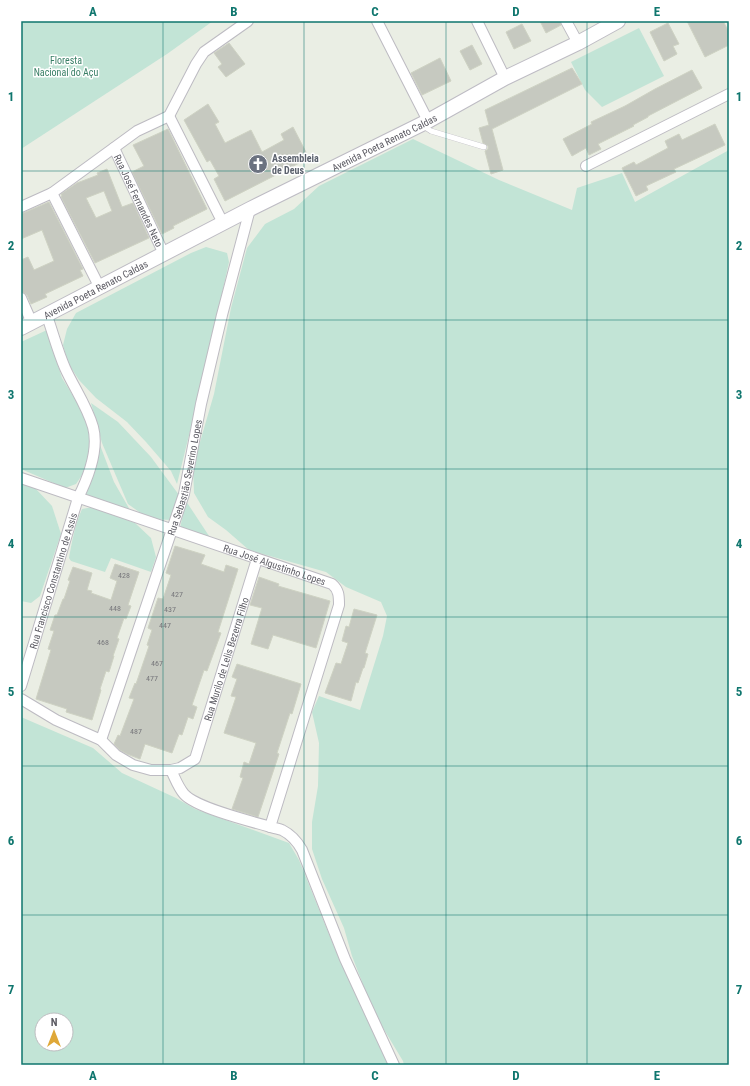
<svg xmlns="http://www.w3.org/2000/svg" width="750" height="1086" font-family="'Roboto Condensed',sans-serif">
	<style>
		.green { fill: #c2e4d6; fill-rule: evenodd }
		.building { fill: #c6c9c0; stroke: #ced2c3; fill-rule: evenodd }
		.lines { fill: none; stroke-linecap: round; stroke-linejoin: round }
		.lane-casing { stroke: #bdbbc2; stroke-width: 6 }
		.street-casing { stroke: #bdbbc2; stroke-width: 12 }
		.secondary-casing { stroke: #bebcc4; stroke-width: 16 }
		.lane { stroke: #fff; stroke-width: 5 }
		.street { stroke: #fff; stroke-width: 10 }
		.secondary { stroke: #fff; stroke-width: 14 }
		.grid { fill: none; stroke: #0f766e; stroke-width: 1; stroke-opacity: 0.55 }
		.labels { text-anchor: middle; stroke-width: 3; stroke-linejoin: round; paint-order: stroke }
		.number-label { font-size: 8px; fill: #77777b }
		.park-label { font-size: 10px; fill: #387e65; stroke: #fff }
		.street-label { font-size: 10px; fill: #5d5c64; stroke: #fff }
		.worship-label { font-size: 10px; font-weight: bold; fill: #5b616d; stroke: #fff; text-anchor: start }
		.neatline { fill: none; stroke: #0f766e; stroke-width: 1.5 }
		.grid-label { font-size: 13px; text-anchor: middle; font-weight: bold; fill: #0f766e }
	</style>
	<rect width="100%" height="100%" fill="#eaeee4"/>
	<!-- green -->
	<g class="green">
		<polygon points="21,21 213,21 167,54 21,149"/>
		<polygon points="639,28 664,76 602,107 585,90 571,62"/>
		<polygon points="413,139 499,180 572,210 577,188 622,173 635,202 729,150 729,1065 404,1065 403,1061 374,1013 352,956 344,928 322,879 312,849 312,822 318,786 319,743 312,712 319,696 360,710 383,636 387,616 381,602 346,587 326,572 249,550 226,530 208,517 194,493 193,466 214,394 231,308 247,248 265,224 294,209 319,186"/>
		<polygon points="206,247 227,253 229,262 206,366 177,484 171,471 146,442 127,422 96,398 79,380 68,363 63,345 67,329 76,313 191,253"/>
		<polygon points="47,330 62,378 80,407 90,431 91,456 84,472 76,484 65,488 21,469 21,342"/>
		<polygon points="91,403 118,422 151,457 179,495 172,520 149,519 128,504 102,443"/>
		<polygon points="100,445 114,482 130,510 84,495"/>
		<polygon points="21,482 35,488 52,506 61,534 40,596 31,603 21,601"/>
		<polygon points="186,501 211,539 180,528"/>
		<path d="M93 507 135 523 151 538 156 557 151 572 111 558 105 572 71 561 69 558C72 541 75 525 82 509Z"/>
		<path d="M21 717 93 748 122 773 176 798 195 809 289 843 299 860 335 949 391 1065H21ZM42 1020H66V1044H42Z"/>
	</g>
	<!-- building -->
	<g class="building">
		<polygon points="540,21 560,21 561,25 546,33"/>
		<polygon points="687,21 723,21 729,32 729,45 705,57"/>
		<polygon points="668,23 679,44 673,46 677,54 664,61 650,32"/>
		<polygon points="522,24 531,41 514,49 506,32"/>
		<polygon points="229,43 245,64 226,77 218,67 222,64 214,53"/>
		<polygon points="472,45 482,64 470,70 460,51"/>
		<polygon points="440,58 451,81 422,95 411,73"/>
		<polygon points="572,68 582,84 492,129 503,170 491,174 485,151 488,149 488,146 483,143 479,128 489,125 485,110"/>
		<polygon points="692,70 702,88 648,116 648,117 633,125 634,126 598,144 601,149 589,155 586,148 572,156 563,139 592,124 591,122 625,106 655,89"/>
		<polygon points="208,104 219,122 215,124 225,143 251,130 262,152 284,140 281,134 293,127 309,158 225,201 214,179 219,176 210,160 207,162 184,120"/>
		<polygon points="715,124 725,145 674,169 676,172 646,186 648,190 636,196 622,168 634,162 636,165 668,148 665,141 679,134 682,140"/>
		<polygon points="168,129 207,209 173,226 174,228 162,234 132,172 144,166 133,145"/>
		<path d="M107 169 122 207 133 203 149 238 95 263 61 197 62 196 61 194 77 183 98 175 97 173ZM104 191 112 211 96 218 86 198Z"/>
		<polygon points="49,202 83,269 80,270 83,276 45,294 47,297 31,304 27,295 21,291 21,260 28,257 34,270 54,261 42,230 21,239 21,214"/>
		<polygon points="175,546 205,555 201,564 224,572 226,565 238,569 218,632 221,633 207,671 204,670 192,705 197,707 193,719 188,717 182,735 179,734 172,753 145,744 140,759 127,754 120,750 114,744 118,735 120,736 134,699 129,698 135,683 136,684 149,646 147,645 152,630 148,628 158,598 163,599 171,575 166,573"/>
		<polygon points="115,564 139,572 128,605 131,606 126,619 124,618 117,638 119,639 113,656 114,656 109,672 106,671 100,689 101,690 92,720 66,712 67,709 36,699 51,650 48,649 54,631 50,630 55,615 57,615 63,599 64,599 70,581 68,580 73,567 92,573 87,590 92,591 91,593 111,600 117,581 110,578"/>
		<polygon points="259,577 279,584 278,586 330,601 316,648 273,635 268,649 251,644 262,608 250,605"/>
		<polygon points="354,609 377,615 365,653 368,654 364,668 363,668 358,683 356,682 351,701 325,693 336,663 341,664 348,643 342,641 346,626 349,627"/>
		<polygon points="237,664 301,684 292,714 290,713 277,753 279,754 258,817 232,809 243,778 240,777 244,762 249,764 256,743 224,733 236,697 231,696 237,679 232,677"/>
	</g>
	<g class="lines">
		<!-- lane casing -->
		<g class="lane-casing">
			<polyline id="lane" points="422,125 431,131 484,147"/>
		</g>
		<!-- street casing -->
		<g class="street-casing">
			<g id="street">
				<polyline points="377,21 428,121"/>
				<polyline points="477,21 505,78"/>
				<polyline points="566,21 578,43"/>
				<polyline points="169,116 223,223"/>
				<path id="s1" d="M114 148 164 254"/>
				<polyline points="586,166 729,94"/>
				<polyline points="52,193 100,288"/>
				<polyline points="21,207 52,193 137,131 169,116 196,64 204,52 248,21"/>
				<polyline points="21,298 32,323"/>
				<path id="s2" d="M21 478 332 584C339 590 339 596 339 605L270 827"/>
				<path id="s3" d="M21 686 78 498C88 478 99 449 93 427 87 406 74 388 65 368 58 352 53 333 47 316"/>
				<path id="s4" d="M21 699 56 720 101 740 116 755 133 765 151 770H171L180 768 195 759 257 559"/>
				<path id="s5" d="M101 740 184 494 201 404 222 315 250 209"/>
				<path d="M171 770C175 778 178 787 184 794 197 809 261 824 282 830 292 835 297 841 302 850L345 959 394 1065"/>
			</g>
		</g>
		<!-- secondary casing -->
		<g class="secondary-casing">
			<g id="secondary">
				<path id="s6" d="M21 328 250 209 428 121 505 78 578 43 618 21"/>
			</g>
		</g>
		<!-- lane -->
		<use href="#lane" class="lane"/>
		<!-- street -->
		<use href="#street" class="street"/>
		<!-- secondary -->
		<use href="#secondary" class="secondary"/>
	</g>
	<!-- grid -->
	<path class="grid" d="M163 21V1065M304 21V1065M446 21V1065M587 21V1065M21 171H729M21 320H729M21 469H729M21 617H729M21 766H729M21 915H729"/>
	<!-- icons -->
	<defs>
		<g id="church-disc" transform="scale(1)"><circle r="9.5" fill="#6b7280" stroke="#fff"/><path d="M-1.2-6h2.4v3.5h3.3v2.4h-3.3V6h-2.4V-.1h-3.3v-2.4h3.3Z" fill="#fff"/></g>
	</defs>
	<g fill-rule="evenodd">
		<use href="#church-disc" x="258" y="164"/>
	</g>
	<g class="labels">
		<!-- number labels -->
		<g class="number-label">
			<text x="124" y="578">428</text>
			<text x="177" y="597">427</text>
			<text x="115" y="611">448</text>
			<text x="170" y="612">437</text>
			<text x="165" y="628">447</text>
			<text x="103" y="645">468</text>
			<text x="157" y="666">467</text>
			<text x="152" y="681">477</text>
			<text x="136" y="734">487</text>
		</g>
		<!-- park labels -->
		<g class="park-label">
			<text x="66" y="64">Floresta<tspan x="66" dy="12">Nacional do Açu</tspan></text>
		</g>
		<!-- street labels -->
		<g class="street-label">
			<text dy="4" stroke="none"><textPath href="#s6" startOffset="408">Avenida Poeta Renato Caldas</textPath></text>
			<text dy="4" stroke="none"><textPath href="#s1" startOffset="58">Rua José Fernandes Neto</textPath></text>
			<text dy="4" stroke="none"><textPath href="#s6" startOffset="84">Avenida Poeta Renato Caldas</textPath></text>
			<text dy="4" stroke="none"><textPath href="#s5" startOffset="276">Rua Sebastião Severino Lopes</textPath></text>
			<text dy="4" stroke="none"><textPath href="#s2" startOffset="268">Rua José Algustinho Lopes</textPath></text>
			<text dy="4" stroke="none"><textPath href="#s3" startOffset="110">Rua Francisco Constantino de Assis</textPath></text>
			<text dy="4" stroke="none"><textPath href="#s4" startOffset="301">Rua Murilo de Lelis Bezerra Filho</textPath></text>
		</g>
		<!-- worship labels -->
		<g class="worship-label">
			<text x="272" y="162">Assembleia<tspan x="272" dy="12">de Deus</tspan></text>
		</g>
	</g>
	<!-- border -->
	<rect width="750" height="1086" fill="none" stroke="#ffffff" stroke-width="44"/>
	<!-- north arrow -->
	<g transform="translate(54 1032)"><circle r="19" fill="#ffffff" stroke="#bebec1"/>
	<path d="M0-3L7 15L0 10L-7 15Z" fill="#dfa838"/>
	<text y="-6" font-size="11" font-weight="bold" text-anchor="middle" fill="#5d5c64">N</text>
	</g>
	<rect x="22" y="22" width="706" height="1042" class="neatline"/>
	<g class="grid-label">
		<text x="93" y="16">A</text>
		<text x="234" y="16">B</text>
		<text x="375" y="16">C</text>
		<text x="516" y="16">D</text>
		<text x="657" y="16">E</text>
		<text x="11" y="101">1</text>
		<text x="739" y="101">1</text>
		<text x="11" y="250">2</text>
		<text x="739" y="250">2</text>
		<text x="11" y="399">3</text>
		<text x="739" y="399">3</text>
		<text x="11" y="548">4</text>
		<text x="739" y="548">4</text>
		<text x="11" y="696">5</text>
		<text x="739" y="696">5</text>
		<text x="11" y="845">6</text>
		<text x="739" y="845">6</text>
		<text x="11" y="994">7</text>
		<text x="739" y="994">7</text>
		<text x="93" y="1080">A</text>
		<text x="234" y="1080">B</text>
		<text x="375" y="1080">C</text>
		<text x="516" y="1080">D</text>
		<text x="657" y="1080">E</text>
	</g>
</svg>
